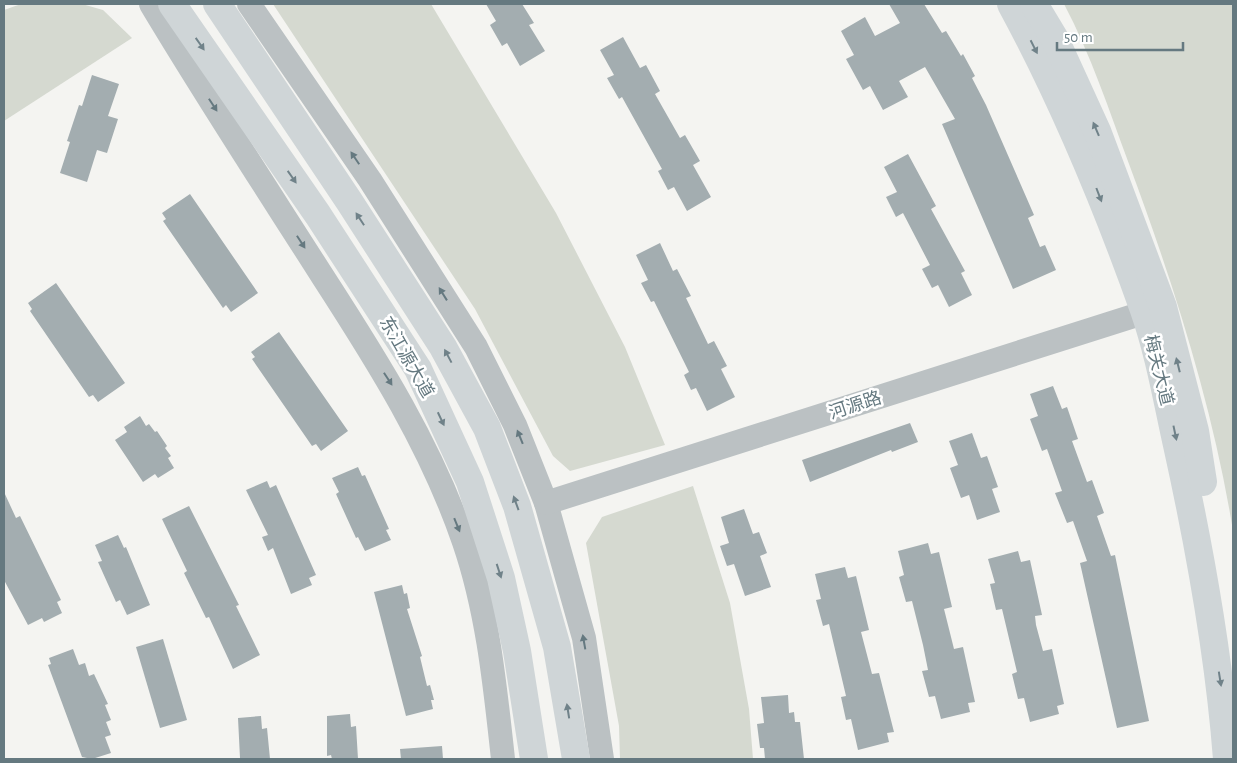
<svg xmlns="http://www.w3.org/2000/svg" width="1237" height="763" font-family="'Alegreya Sans','Noto Sans SC',sans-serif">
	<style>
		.green { fill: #d5d9d0 }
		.building { fill: #a3adb0 }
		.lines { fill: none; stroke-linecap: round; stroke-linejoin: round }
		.tertiary { stroke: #bbc1c3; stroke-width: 24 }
		.secondary { stroke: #cfd5d7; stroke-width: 28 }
		.primary { stroke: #cfd5d7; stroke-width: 28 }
		.oneway { fill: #708289 }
		.oneway2 { fill: #657980 }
		.labels { text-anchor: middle; stroke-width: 5; stroke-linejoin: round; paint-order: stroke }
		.street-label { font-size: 18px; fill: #657980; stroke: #fff }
	</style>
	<rect width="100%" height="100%" fill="#f4f4f1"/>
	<!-- green -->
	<g class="green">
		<polygon points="21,4 82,4 103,10 132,38 4,121 4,10"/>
		<polygon points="273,4 431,4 556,213 625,347 665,445 570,471 553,456 475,309"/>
		<path d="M1064 4H1233V531C1213 407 1173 282 1129 164 1109 110 1091 55 1064 4Z"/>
		<polygon points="693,486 730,603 749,709 753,759 620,759 619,726 586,543 602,517"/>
	</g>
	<!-- building -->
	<g class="building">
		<polygon points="486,4 522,4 534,23 529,25 545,51 520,66 507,43 502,46 490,25 496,21"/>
		<polygon points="889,4 924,4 942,33 946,31 961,56 963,54 975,76 972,78 986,105 1034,215 1028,218 1040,247 1045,245 1056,270 1013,289 942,124 955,119 925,67 899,81 908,97 883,110 870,86 863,90 846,59 854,55 841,31 865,17 875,36 900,23"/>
		<polygon points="623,37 640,68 646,65 660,91 655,94 680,138 685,135 700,161 693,165 711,197 687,211 674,187 668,190 658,171 662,169 622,97 619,99 607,78 614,75 600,50"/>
		<polygon points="92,75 119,84 108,116 118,119 107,153 97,150 87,182 60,173 70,142 67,141 79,105 82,106"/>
		<polygon points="908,154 936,206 931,209 965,271 961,273 972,295 949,307 938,285 932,288 922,269 930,265 903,213 896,217 886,197 897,192 884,167"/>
		<polygon points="190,194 258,293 231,312 226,305 223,308 163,221 166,219 162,213"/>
		<polygon points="660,243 673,271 677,269 691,296 686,298 708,344 714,341 727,366 721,369 735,397 707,411 696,388 691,390 684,375 689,372 654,301 651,302 641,283 648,280 636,255"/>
		<polygon points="56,283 125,383 98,402 93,395 89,397 30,311 32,309 28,303"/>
		<polygon points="279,332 348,431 321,451 316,444 312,446 252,359 255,357 251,352"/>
		<polygon points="1053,386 1062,409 1067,407 1078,439 1072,441 1087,482 1092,480 1104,513 1097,516 1111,556 1115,555 1149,721 1117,728 1080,563 1087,561 1073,521 1067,523 1055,493 1062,491 1047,449 1042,451 1030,419 1038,416 1030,394"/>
		<polygon points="140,416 146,426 149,424 155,432 157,431 167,446 165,448 171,456 168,458 174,468 158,478 155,474 143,482 115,440 127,432 124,427"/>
		<polygon points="910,423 918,442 892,452 891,450 810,482 802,460"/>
		<polygon points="972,433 981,458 987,456 998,487 992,489 1000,512 977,520 969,495 961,498 950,468 958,465 949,441"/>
		<polygon points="358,467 362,476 365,475 389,529 386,530 391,540 365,551 358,537 356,538 336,494 339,492 332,478"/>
		<polygon points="267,481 270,488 276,485 316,575 309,578 312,585 291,594 273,548 268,551 262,537 268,535 246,490"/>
		<polygon points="4,492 16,518 20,516 61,600 57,602 62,613 44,622 42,618 28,625 4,580"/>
		<polygon points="189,506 239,605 236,606 260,655 233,669 209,617 206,618 184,573 187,571 162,519"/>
		<polygon points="744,509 753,534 759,532 767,553 760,556 771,587 745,596 734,564 727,566 720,546 729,543 721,517"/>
		<polygon points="118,535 124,548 126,547 150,605 127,615 120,600 116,602 98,562 102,561 95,545"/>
		<polygon points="928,543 931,554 939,552 952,607 944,609 954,649 963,647 975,702 968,703 970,712 941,719 935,696 929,697 922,671 928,670 923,645 912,601 906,602 899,577 904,575 898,551"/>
		<polygon points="1018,551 1021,562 1030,560 1042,615 1035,616 1036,625 1043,651 1052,649 1064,704 1057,706 1059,714 1030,722 1024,698 1018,699 1012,674 1017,672 1002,609 996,610 990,584 995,583 988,559"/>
		<polygon points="845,567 848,578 856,576 869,630 861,632 872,674 879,673 894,732 887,733 889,742 858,750 851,719 846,720 841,697 846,696 829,624 823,626 816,600 821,599 815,574"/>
		<polygon points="402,585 404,594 407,593 410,608 407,609 422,656 420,657 427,686 430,685 434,700 431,700 433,709 406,716 374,592"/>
		<polygon points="163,639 187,720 160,728 136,647"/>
		<polygon points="73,649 79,665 85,663 89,676 94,674 108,704 105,705 111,720 106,722 111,735 105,737 111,753 92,759 82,757 48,665 51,664 49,658"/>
		<polygon points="788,695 789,713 794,712 795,722 800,722 804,759 765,759 764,748 760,748 757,724 764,723 761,697"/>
		<polygon points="350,714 351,727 356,726 358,759 332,759 331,755 327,756 327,716"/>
		<polygon points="261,716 262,729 267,728 270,759 240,758 238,718"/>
		<polygon points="442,746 443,759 401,759 400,749"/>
	</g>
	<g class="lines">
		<!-- tertiary -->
		<g class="tertiary">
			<path d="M151 4C206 96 265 186 323 277 378 362 431 446 464 542 488 612 495 686 503 759"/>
			<polyline points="249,4 370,180 476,347 515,425 546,503 584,638 602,759"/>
			<polyline points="546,503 1162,307"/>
		</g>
		<!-- secondary -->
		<g class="secondary">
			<path d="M1011 4C1063 100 1107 206 1144 310 1159 353 1167 400 1177 445 1200 549 1219 654 1227 759"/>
			<polyline points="1034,4 1055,39 1097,131 1163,307 1195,431 1203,482"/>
		</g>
		<!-- primary -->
		<g class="primary">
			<polyline points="172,4 318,215 418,369 470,482 501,578 517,651 534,759"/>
			<polyline points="217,4 349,201 443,347 487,428 517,506 557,647 576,759"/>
		</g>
	</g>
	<!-- one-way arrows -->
	<defs><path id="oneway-solid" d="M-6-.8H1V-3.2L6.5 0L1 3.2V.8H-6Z" transform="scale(1.25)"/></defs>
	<g class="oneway">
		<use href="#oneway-solid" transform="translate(200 44) rotate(55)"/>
		<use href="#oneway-solid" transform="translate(1034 47) rotate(63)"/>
		<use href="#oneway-solid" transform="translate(1096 129) rotate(-113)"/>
		<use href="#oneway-solid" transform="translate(292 177) rotate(55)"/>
		<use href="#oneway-solid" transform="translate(1099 195) rotate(69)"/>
		<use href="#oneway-solid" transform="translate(360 219) rotate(-123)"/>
		<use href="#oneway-solid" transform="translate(448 356) rotate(-118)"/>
		<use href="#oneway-solid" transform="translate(1178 365) rotate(-104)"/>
		<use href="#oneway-solid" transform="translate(441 419) rotate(65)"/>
		<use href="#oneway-solid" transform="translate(1175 433) rotate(78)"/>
		<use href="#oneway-solid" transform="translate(516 503) rotate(-110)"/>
		<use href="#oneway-solid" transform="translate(499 571) rotate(72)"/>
		<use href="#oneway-solid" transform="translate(1220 679) rotate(81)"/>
		<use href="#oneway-solid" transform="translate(568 711) rotate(-99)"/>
	</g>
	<g class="oneway2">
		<use href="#oneway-solid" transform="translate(213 105) rotate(57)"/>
		<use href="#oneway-solid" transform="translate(355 158) rotate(-124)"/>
		<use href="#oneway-solid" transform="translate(301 242) rotate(57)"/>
		<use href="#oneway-solid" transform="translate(443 294) rotate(-122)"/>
		<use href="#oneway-solid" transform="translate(388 379) rotate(57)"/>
		<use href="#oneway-solid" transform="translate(520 437) rotate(-112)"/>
		<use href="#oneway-solid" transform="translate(457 525) rotate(68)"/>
		<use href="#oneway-solid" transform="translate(584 642) rotate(-100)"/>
	</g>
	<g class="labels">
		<!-- street labels -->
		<g class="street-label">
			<text transform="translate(407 357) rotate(60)" y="6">东江源大道</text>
			<text transform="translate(1159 370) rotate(76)" y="6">梅关大道</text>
			<text transform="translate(855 405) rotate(-18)" y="6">河源路</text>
		</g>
	</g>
	<!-- border -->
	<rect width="1237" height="763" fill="none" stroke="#657980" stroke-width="10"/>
	<!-- scale -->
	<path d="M1057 42v8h126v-8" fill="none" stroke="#657980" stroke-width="2.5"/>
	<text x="1064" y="42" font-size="15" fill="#657980" stroke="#ffffff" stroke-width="4" paint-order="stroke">50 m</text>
</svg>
